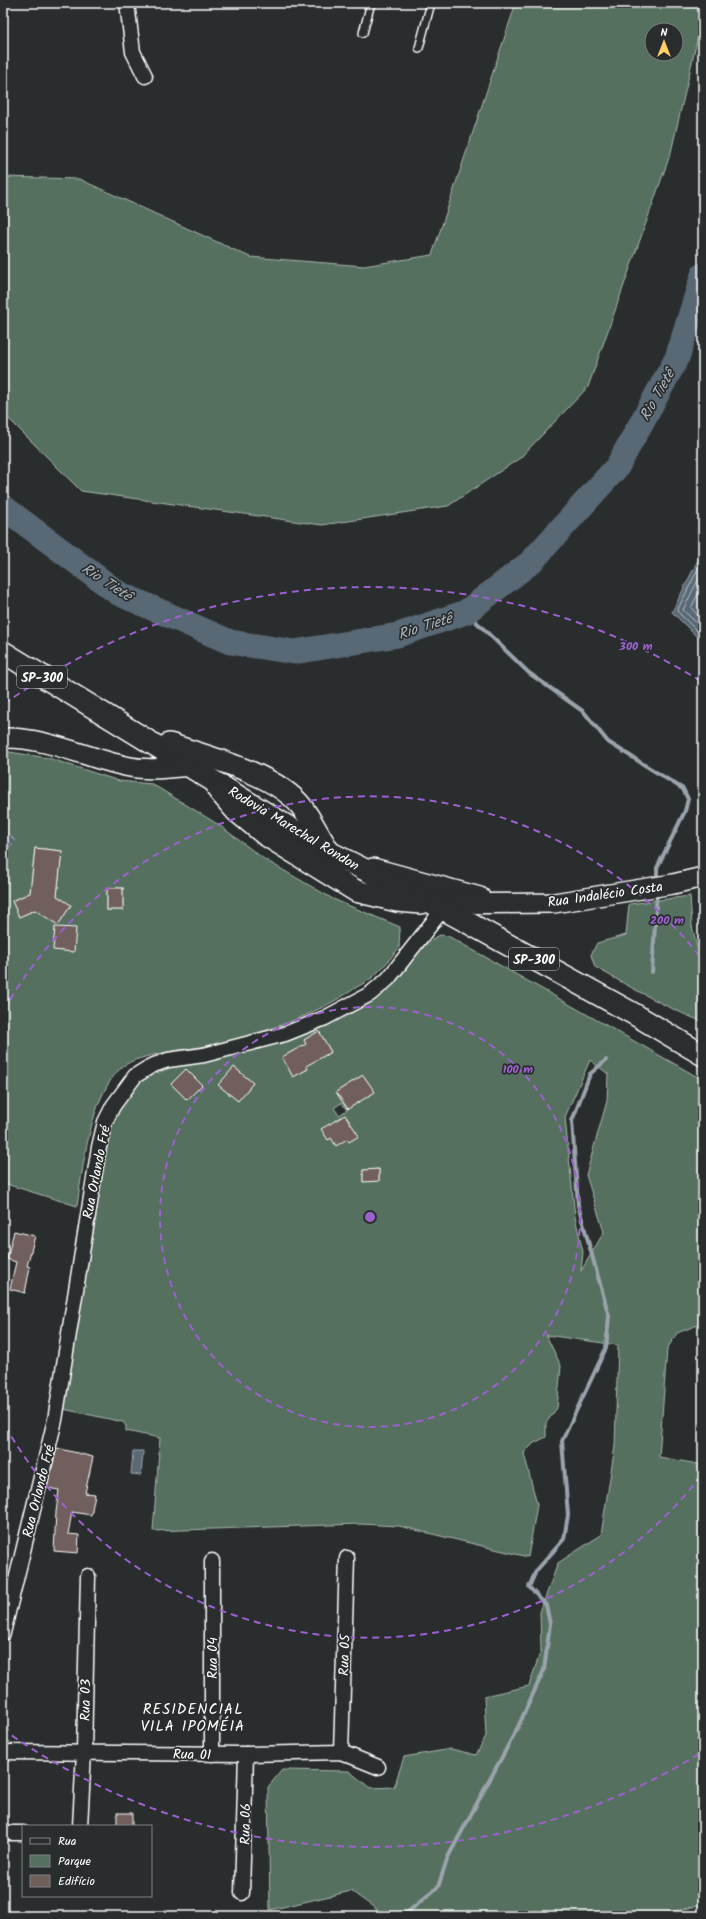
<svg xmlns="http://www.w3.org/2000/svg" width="706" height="1919" font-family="Kalam,sans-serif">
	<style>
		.green { fill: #55705f; stroke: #aab8af; fill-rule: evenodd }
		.water { fill: #596875; stroke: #9ba4ac }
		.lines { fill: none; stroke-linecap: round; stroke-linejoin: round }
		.shore { stroke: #bdc3c8; stroke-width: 1 }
		.stream { stroke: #9ba4ac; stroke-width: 4 }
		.river { stroke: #596875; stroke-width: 25 }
		.building { fill: #705e5b; stroke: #fff }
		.lane-casing { stroke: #fff; stroke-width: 10 }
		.street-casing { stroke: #fff; stroke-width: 17 }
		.secondary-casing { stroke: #fff; stroke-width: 22 }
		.primary-casing { stroke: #fff; stroke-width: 24 }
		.lane { stroke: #2a2d2e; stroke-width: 7 }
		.street { stroke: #2a2d2e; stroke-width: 14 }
		.secondary { stroke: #2a2d2e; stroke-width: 19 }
		.primary { stroke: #2a2d2e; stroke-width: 21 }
		.ring { fill: none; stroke: #9c61cf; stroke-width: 2; stroke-dasharray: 7 5 }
		.labels { text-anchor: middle; stroke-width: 3.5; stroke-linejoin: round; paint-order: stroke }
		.shield { fill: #2a2d2e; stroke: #bfc0c0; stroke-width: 1 }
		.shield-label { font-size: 13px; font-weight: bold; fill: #fff }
		.street-label { font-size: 14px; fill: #fff; stroke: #2a2d2e }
		.water-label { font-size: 15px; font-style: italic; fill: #acb4ba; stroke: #2a2d2e }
		.neighbourhood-label { font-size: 15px; letter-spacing: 1px; fill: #fff; stroke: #2a2d2e }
		.centre { fill: #9c61cf; stroke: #2a2d2e; stroke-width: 2 }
		.ring-label { font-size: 12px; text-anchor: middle; font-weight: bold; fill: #9c61cf; stroke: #2a2d2e; stroke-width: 3.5; stroke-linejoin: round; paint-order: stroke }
	</style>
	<rect width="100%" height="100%" fill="#2a2d2e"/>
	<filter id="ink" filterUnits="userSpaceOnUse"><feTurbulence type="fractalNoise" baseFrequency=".025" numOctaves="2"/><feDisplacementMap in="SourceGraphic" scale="8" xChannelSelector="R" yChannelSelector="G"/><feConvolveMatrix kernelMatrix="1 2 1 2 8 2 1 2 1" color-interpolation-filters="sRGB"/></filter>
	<g filter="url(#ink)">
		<!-- green -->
		<g class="green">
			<path d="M516 3H703V15L671 152 588 387 520 458 448 506 322 525 81 491 3 413V177L79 179 250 257 364 266 432 255ZM652 30H676V54H652Z"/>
			<path d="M3 751 48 758 119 781 152 784 219 825 264 859 333 899 400 927 399 948C392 956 385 966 377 973 372 979 364 983 357 987 314 1016 263 1034 212 1045 191 1049 137 1054 122 1067 90 1095 83 1167 77 1206L3 1183V853L15 841 9 834 3 839ZM35 848 62 851 57 896 71 905 58 925 35 910 19 917 12 901 30 893ZM107 888H123V910H107Z"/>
			<path d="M690 896 692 926 699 955 703 964V1022C665 1007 630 987 595 967L591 955 597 943 626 935 629 904Z"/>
			<path d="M440 935 448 936 703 1080V1323L677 1333 667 1349 659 1457 703 1465V1905L651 1916H386L351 1891 270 1910 268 1787 282 1770 349 1771 370 1788 394 1787 404 1757 451 1749 476 1755 486 1736 484 1696 529 1686 541 1650 540 1612 558 1563 601 1535 615 1446 618 1345 546 1335 561 1366 557 1408 546 1423V1437L534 1443 524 1453 537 1505 528 1557 399 1526 360 1524 153 1531 160 1438 126 1431V1426L123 1422 63 1409 109 1122 138 1080 153 1071 172 1065 227 1056 258 1049 330 1023 375 999 391 987 407 964 418 951 431 940ZM319 1031 331 1052 317 1060 304 1040ZM297 1049 308 1069 293 1077 282 1057ZM590 1060 608 1074 607 1101 586 1175 604 1232 581 1271 583 1252 575 1217 565 1117ZM234 1067 253 1083 238 1101 219 1085ZM186 1069 202 1085 187 1100 171 1084ZM363 1075 374 1092 347 1109 336 1092ZM341 1103 347 1110 339 1115 334 1108ZM379 1169V1181H363V1170Z"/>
		</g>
		<!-- water -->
		<g class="water">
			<polygon points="703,550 703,638 698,638 672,612"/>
			<polygon points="9,834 15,841 3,853 3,839"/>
			<polygon points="133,1451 143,1451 141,1475 131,1474"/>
		</g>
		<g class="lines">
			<!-- shore -->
			<g class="shore">
				<polyline points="703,559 677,611 699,633 703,634"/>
				<polyline points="703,570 683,610 703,629"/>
				<polyline points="703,584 691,608 703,621"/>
			</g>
			<!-- stream -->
			<g class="stream">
				<polyline points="466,612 529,673 584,712 608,742 683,789 688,799 685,811 657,868 657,882"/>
				<polyline points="652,972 657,892"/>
				<polyline points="403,1916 438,1887 448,1857 517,1729 544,1670 550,1624 546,1605 529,1587 536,1571 564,1539 568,1515 562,1441 606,1348 609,1316 578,1205 572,1121 590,1074 606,1060"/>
			</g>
			<!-- river -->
			<polyline class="river" points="3,507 118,593 230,642 294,652 398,635 466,612 531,562 617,467 677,358 703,275"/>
		</g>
		<!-- building -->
		<g class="building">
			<polygon points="35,848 62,851 57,896 71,905 58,925 35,910 19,917 12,901 30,893"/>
			<rect x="107" y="888" width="16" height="22"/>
			<polygon points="55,927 76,928 74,952 53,950"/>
			<polygon points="319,1031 331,1052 306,1066 308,1069 293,1077 282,1057 306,1044 304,1040"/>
			<polygon points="234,1067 253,1083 238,1101 218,1085"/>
			<polygon points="186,1069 202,1085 187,1100 171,1084"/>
			<polygon points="363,1075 375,1092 348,1109 336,1092"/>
			<polygon points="345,1115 359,1136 349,1142 347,1139 336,1146 331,1138 328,1140 321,1129"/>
			<polygon points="379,1169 379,1181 363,1182 363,1170"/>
			<polygon points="14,1231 35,1236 27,1266 30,1267 25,1293 10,1289 16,1262 7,1259"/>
			<polygon points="57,1448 93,1457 85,1493 95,1494 91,1515 72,1512 68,1534 79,1535 78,1553 54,1551 56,1512 59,1490 47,1488"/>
			<rect x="117" y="1813" width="15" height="13"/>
		</g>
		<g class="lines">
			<!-- lane casing -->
			<g class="lane-casing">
				<g id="lane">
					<polyline points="363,33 371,3"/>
					<polyline points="419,48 431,3"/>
				</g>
			</g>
			<!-- street casing -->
			<g class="street-casing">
				<g id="street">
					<polyline points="127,3 133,52 145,76"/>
					<polyline points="212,1561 212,1754"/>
					<polyline points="3,1633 55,1420 99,1147 105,1122 113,1106 135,1076 151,1066 168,1060 204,1055 285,1034 325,1018 370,994 388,979 443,909"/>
					<polyline points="3,1752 246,1754 341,1752 378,1767"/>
					<polyline points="341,1752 347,1558"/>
					<polyline points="80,1826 84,1752 88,1576"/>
					<polyline points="3,1833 23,1833"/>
					<polyline points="242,1893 246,1754"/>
				</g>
			</g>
			<!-- secondary casing -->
			<g class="secondary-casing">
				<g id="secondary">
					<path d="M3 738C46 737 84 757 125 766 146 771 168 768 190 766"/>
					<polyline points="373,868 480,897"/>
					<polyline points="434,904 554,903 673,884 703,877"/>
				</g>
			</g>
			<!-- primary casing -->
			<g class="primary-casing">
				<g id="primary">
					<polyline points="3,652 329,852 434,904 634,1014 703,1055"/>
					<path d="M169 744C208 757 276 774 301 806 311 819 318 834 327 848"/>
					<polyline points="218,790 236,811 264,834 356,891 397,901 421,903"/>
				</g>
			</g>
			<!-- lane -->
			<use href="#lane" class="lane"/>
			<!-- street -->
			<use href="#street" class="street"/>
			<!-- secondary -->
			<use href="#secondary" class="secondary"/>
			<!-- primary -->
			<use href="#primary" class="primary"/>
		</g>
	</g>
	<!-- distance rings -->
	<g class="ring">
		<circle cx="370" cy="1217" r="210"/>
		<path d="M701 1476A420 420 0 0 1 4 1424M4 1010A420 420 0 0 1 701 958"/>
		<path d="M699 1754A630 630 0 0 1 4 1730M4 704A630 630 0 0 1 699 680"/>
	</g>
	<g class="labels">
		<!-- shield labels -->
		<g class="shield">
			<rect x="17" y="666" width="50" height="22" rx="3"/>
			<rect x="509" y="948" width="50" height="22" rx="3"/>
		</g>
		<g class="shield-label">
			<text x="42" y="682">SP-300</text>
			<text x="534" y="964">SP-300</text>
		</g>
		<!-- street labels -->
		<g class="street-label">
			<text transform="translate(294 828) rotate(31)" y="5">Rodovia Marechal Rondon</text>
			<text transform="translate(605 894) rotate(-8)" y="5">Rua Indalécio Costa</text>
			<text transform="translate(96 1172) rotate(-79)" y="5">Rua Orlando Fré</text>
			<text transform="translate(38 1491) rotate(-76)" y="5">Rua Orlando Fré</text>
			<text transform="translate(344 1655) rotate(-88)" y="5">Rua 05</text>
			<text transform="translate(212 1658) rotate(-90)" y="5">Rua 04</text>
			<text transform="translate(85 1700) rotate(-89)" y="5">Rua 03</text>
			<text transform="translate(192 1754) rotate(1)" y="5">Rua 01</text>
			<text transform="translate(245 1824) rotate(-89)" y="5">Rua 06</text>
		</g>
		<!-- water labels -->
		<g class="water-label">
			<text transform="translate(657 395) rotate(-61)" y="5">Rio Tietê</text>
			<text transform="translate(107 582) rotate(33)" y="5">Rio Tietê</text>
			<text transform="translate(425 626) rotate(-18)" y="5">Rio Tietê</text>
		</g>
		<!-- neighbourhood labels -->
		<g class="neighbourhood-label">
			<text x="193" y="1714">RESIDENCIAL<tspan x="193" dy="17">VILA IPOMÉIA</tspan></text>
		</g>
	</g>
	<circle cx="370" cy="1217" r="6" class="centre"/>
	<g class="ring-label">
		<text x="636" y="650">300 m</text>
		<text x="667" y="924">200 m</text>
		<text x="518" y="1073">100 m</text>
	</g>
	<!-- margin -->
	<rect width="706" height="1919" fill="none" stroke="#2a2d2e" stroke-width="16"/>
	<rect x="8" y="8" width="690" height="1903" fill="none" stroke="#fff" stroke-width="1.5" filter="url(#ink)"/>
	<!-- legend -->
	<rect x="22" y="1825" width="130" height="72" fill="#2a2d2e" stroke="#7f8182"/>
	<rect x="30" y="1838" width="20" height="6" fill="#2a2d2e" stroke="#7f8182"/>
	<text x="58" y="1845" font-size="12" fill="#ffffff">Rua</text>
	<rect x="30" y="1855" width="20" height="12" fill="#55705f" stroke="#7f8182"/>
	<text x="58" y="1865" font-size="12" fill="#ffffff">Parque</text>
	<rect x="30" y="1875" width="20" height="12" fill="#705e5b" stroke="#7f8182"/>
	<text x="58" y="1885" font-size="12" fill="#ffffff">Edifício</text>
	<!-- north arrow -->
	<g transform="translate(664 42)"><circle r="19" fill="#2a2d2e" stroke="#7f8182"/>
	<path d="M0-3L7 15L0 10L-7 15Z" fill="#ffd166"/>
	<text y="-6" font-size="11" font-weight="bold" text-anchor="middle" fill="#ffffff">N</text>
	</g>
</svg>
